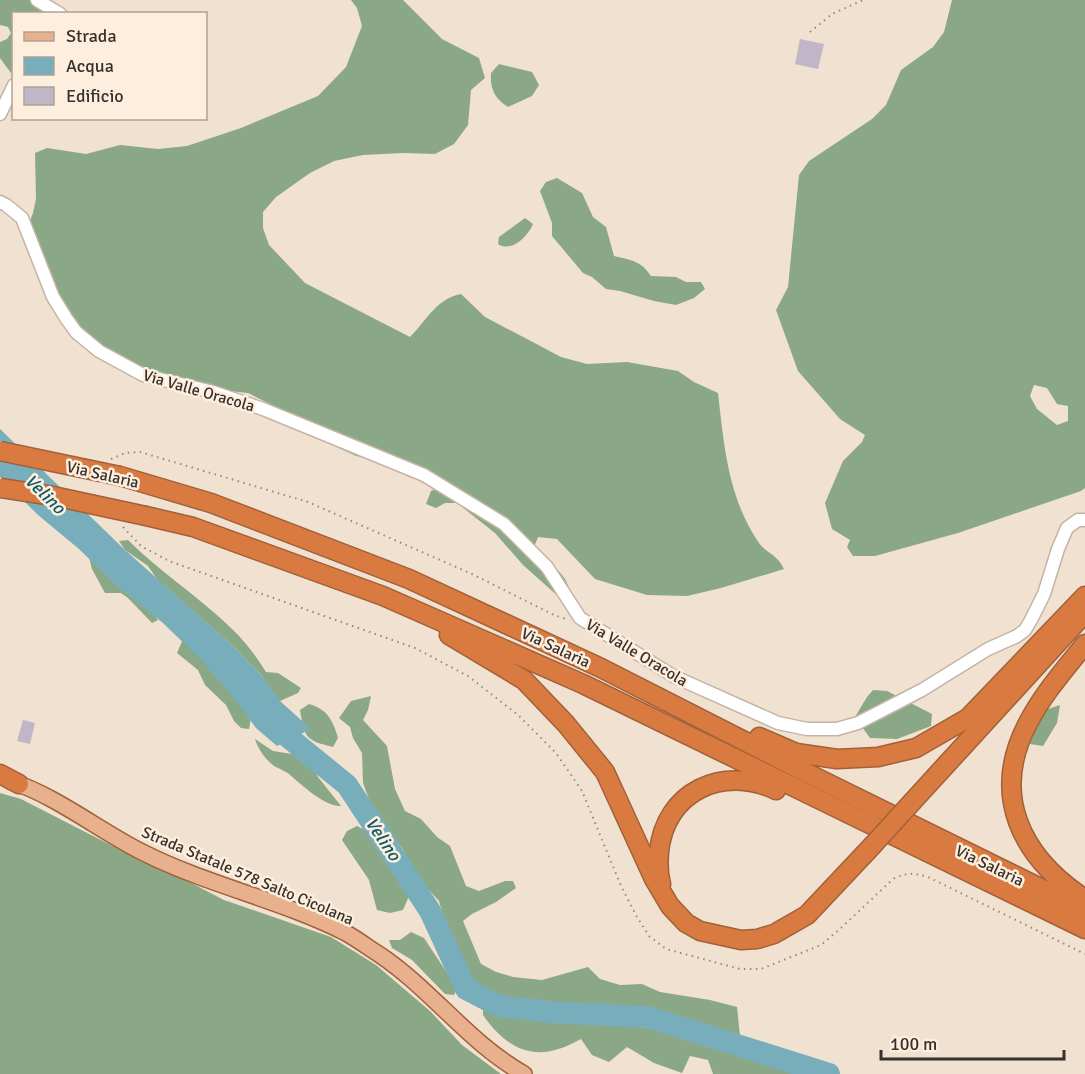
<svg xmlns="http://www.w3.org/2000/svg" width="1085" height="1074" font-family="Signika,sans-serif">
	<style>
		.forest { fill: #8aa885; fill-rule: evenodd }
		.water { fill: #78aebb }
		.lines { fill: none; stroke-linecap: round; stroke-linejoin: round }
		.river { stroke: #78aebb; stroke-width: 22 }
		.building { fill: #c1b6c8 }
		.minor-casing { stroke: #c3b4a5; stroke-width: 15 }
		.major-casing { stroke: #a06139; stroke-width: 18 }
		.highway-casing { stroke: #a06139; stroke-width: 21 }
		.path { stroke: #958a7f; stroke-width: 2; stroke-dasharray: 1.5 4.5; stroke-linecap: butt }
		.minor { stroke: #fff; stroke-width: 12 }
		.major { stroke: #e8b08d; stroke-width: 15 }
		.highway { stroke: #d97b41; stroke-width: 18 }
		.highway-bridge-casing { stroke: #a06139; stroke-width: 21; stroke-linecap: butt }
		.highway-bridge { stroke: #d97b41; stroke-width: 18 }
		.labels { text-anchor: middle; stroke-width: 5; stroke-linejoin: round; paint-order: stroke }
		.street-label { font-size: 16px; fill: #37312b; stroke: #feeede }
		.water-label { font-size: 18px; font-style: italic; fill: #0e5b69; stroke: #feeede }
	</style>
	<rect width="100%" height="100%" fill="#f1e1d1"/>
	<!-- forest -->
	<g class="forest">
		<polygon points="0,0 30,0 49,13 14,14 14,69 11,73 0,58 0,42 7,39 11,33 8,27 0,25"/>
		<path d="M351 0H403L442 39 479 58 485 78 471 90 468 125 454 144 435 154 403 153 363 155 334 161 310 173 276 197 263 212V228L269 245 305 283 410 337C427 320 436 299 461 294L485 317 561 357 587 364 627 362 678 371 694 382 718 393C724 445 728 498 759 543 767 554 776 553 784 569L721 588 687 596 647 595 595 579 557 539 538 537 534 547 538 560C560 568 568 577 572 601L559 597 523 565 495 533 457 503H445L436 508 426 504 431 491 439 487 388 461 356 456 280 420 276 407 248 393 220 390 199 382 177 379 151 372 131 364 98 344 74 321 46 275 31 258 23 239 33 213 36 199 35 153 47 148 86 154 120 145 158 149 187 146 241 128 318 96 346 67 362 26 357 8Z"/>
		<path d="M952 0H1085V488L1081 491 958 533 875 556H853L847 547 850 540 832 529 825 503 843 461 862 442 865 435 840 419 798 371 776 310 788 287 799 175 809 161 872 119 886 105 901 70 933 47 944 32ZM1034 385 1047 388 1057 404 1068 406V421L1057 425 1037 409 1030 396Z"/>
		<path d="M499 64 532 72 539 85 532 96 508 107C494 98 490 88 491 73Z"/>
		<path d="M557 178 582 193 593 217 606 227 614 256C632 260 641 261 651 276L676 277 686 282H701L705 289 694 298 676 305 654 301 620 291 606 289 592 277 583 273 552 236V223L540 191 546 182Z"/>
		<path d="M525 218 533 224C528 236 512 253 498 244L499 237Z"/>
		<path d="M128 540C160 572 198 596 231 628 245 641 256 656 266 672L278 673 301 688 298 693 280 701 269 694 263 677 235 648 157 579 148 566 125 550 119 541Z"/>
		<polygon points="88,553 149,608 158,620 152,623 128,598 121,593 105,593 92,569"/>
		<polygon points="183,639 196,647 251,718 249,729 241,728 234,721 226,705 205,685 198,670 177,653"/>
		<polygon points="873,690 887,691 932,714 931,726 897,739 870,738 855,717 867,697"/>
		<polygon points="371,696 368,710 363,720 387,746 395,789 405,811 421,819 437,837 450,846 466,886 479,891 505,881 513,881 516,888 496,902 472,914 463,921 481,964 496,972 513,977 542,980 588,967 600,979 620,985 642,984 660,992 710,1000 737,1007 740,1036 702,1025 609,1008 568,1007 500,1000 479,989 464,970 446,926 439,901 419,879 402,848 373,810 363,783 362,753 353,738 350,727 339,718 351,701"/>
		<path d="M309 704C327 709 333 720 338 738L333 747C305 740 305 738 300 710Z"/>
		<polygon points="1060,705 1057,723 1043,746 1030,744 1042,711"/>
		<path d="M255 739 273 751 292 754 310 762 318 777 341 806C325 807 302 785 290 775 286 771 279 769 274 766 265 759 258 749 255 739Z"/>
		<polygon points="0,793 21,799 138,859 170,872 224,900 331,937 376,965 430,1011 462,1045 501,1074 0,1074"/>
		<polygon points="357,826 378,837 391,854 409,896 403,910 390,913 377,910 369,880 342,840 347,831"/>
		<polygon points="411,932 424,938 457,988 454,995 445,994 412,960 392,948 389,940 400,940"/>
		<path d="M483 1008 529 1016 625 1025 668 1031 819 1074H713L708 1060 690 1056 682 1073 654 1063 627 1047 609 1062 592 1055 581 1039C573 1043 564 1048 555 1050 522 1059 500 1039 483 1015Z"/>
	</g>
	<!-- water -->
	<polygon class="water" points="0,429 125,550 235,648 263,677 280,701 311,729 277,746 256,728 235,699 199,658 163,623 118,587 79,549 38,515 0,477"/>
	<g class="lines">
		<!-- river -->
		<polyline class="river" points="272,716 288,737 347,785 430,911 466,989 499,1006 549,1012 648,1017 829,1074"/>
	</g>
	<!-- building -->
	<g class="building">
		<polygon points="800,39 824,44 818,69 795,64"/>
		<polygon points="23,720 35,723 30,744 17,741"/>
	</g>
	<g class="lines">
		<!-- minor casing -->
		<g class="minor-casing">
			<g id="minor">
				<polyline points="37,0 60,14"/>
				<polyline points="0,114 14,85"/>
				<polyline points="0,202 6,205 22,218 53,297 66,318 76,332 99,351 143,375 213,392 263,409 424,475 504,524 547,567 580,618 675,677 778,723 807,729 837,729 858,723 922,690 988,649 1017,636 1025,630 1031,620 1044,594 1058,549 1067,528 1078,520 1085,520"/>
			</g>
		</g>
		<!-- major casing -->
		<g class="major-casing">
			<path id="major" d="M10 781C55 795 100 831 142 852 207 885 281 900 346 933 357 939 369 948 380 955 432 990 469 1043 524 1074"/>
		</g>
		<!-- highway casing -->
		<g class="highway-casing">
			<g id="highway">
				<polyline points="120,476 211,503 409,579 601,668 805,772 1085,910"/>
				<polyline points="146,516 193,527 383,596 583,684 1085,929"/>
				<polyline points="449,635 524,680 566,724 605,772 654,879 670,906 686,923 700,931 741,940 757,939 774,934 807,915 872,846"/>
				<path d="M1085 644C1065 669 1043 694 1028 723 990 795 1021 857 1085 899"/>
				<polyline points="759,737 796,753 837,759 878,757 916,748 968,718 1085,596"/>
				<polyline points="0,774 19,784"/>
				<polyline points="913,801 1085,613"/>
				<path d="M661 884C658 873 658 863 659 852 665 791 723 765 776 790"/>
			</g>
		</g>
		<!-- path -->
		<g class="path">
			<polyline points="810,32 832,14 863,0"/>
			<polyline points="111,459 125,453 140,452 308,502 472,574 554,615 566,619"/>
			<path d="M123 527 141 546 169 561 415 648 468 676 518 715 556 753 582 791 621 886 637 917 649 936 666 949 740 969H761L821 945 841 928 893 879C906 872 914 873 928 877L1085 954"/>
		</g>
		<!-- minor -->
		<use href="#minor" class="minor"/>
		<!-- major -->
		<use href="#major" class="major"/>
		<!-- highway -->
		<use href="#highway" class="highway"/>
		<!-- highway-bridge casing -->
		<g class="highway-bridge-casing">
			<g id="highway-bridge">
				<polyline points="0,451 120,476"/>
				<polyline points="0,488 53,496 146,516"/>
				<polyline points="872,846 913,801"/>
			</g>
		</g>
		<!-- highway-bridge -->
		<use href="#highway-bridge" class="highway-bridge"/>
	</g>
	<g class="labels">
		<!-- street labels -->
		<g class="street-label">
			<text transform="translate(199 390) rotate(16)" y="6">Via Valle Oracola</text>
			<text transform="translate(103 474) rotate(13)" y="6">Via Salaria</text>
			<text transform="translate(556 647) rotate(25)" y="6">Via Salaria</text>
			<text transform="translate(637 652) rotate(31)" y="6">Via Valle Oracola</text>
			<text transform="translate(990 865) rotate(26)" y="6">Via Salaria</text>
			<text transform="translate(248 875) rotate(23)" y="6">Strada Statale 578 Salto Cicolana</text>
		</g>
		<!-- water labels -->
		<g class="water-label">
			<text transform="translate(45 494) rotate(44)" y="6">Velino</text>
			<text transform="translate(383 839) rotate(56)" y="6">Velino</text>
		</g>
	</g>
	<!-- legend -->
	<rect x="12" y="12" width="195" height="108" fill="#feeede" stroke="#aea296" stroke-width="1.5"/>
	<rect x="24" y="32" width="30" height="9" fill="#e8b08d" stroke="#aea296" stroke-width="1.5"/>
	<text x="66" y="42" font-size="18" fill="#37312b">Strada</text>
	<rect x="24" y="57" width="30" height="18" fill="#78aebb" stroke="#aea296" stroke-width="1.5"/>
	<text x="66" y="72" font-size="18" fill="#37312b">Acqua</text>
	<rect x="24" y="87" width="30" height="18" fill="#c1b6c8" stroke="#aea296" stroke-width="1.5"/>
	<text x="66" y="102" font-size="18" fill="#37312b">Edificio</text>
	<!-- scale -->
	<path d="M881 1050v9h183v-9" fill="none" stroke="#37312b" stroke-width="3"/>
	<text x="890" y="1050" font-size="18" fill="#37312b" stroke="#feeede" stroke-width="4.5" paint-order="stroke">100 m</text>
</svg>
